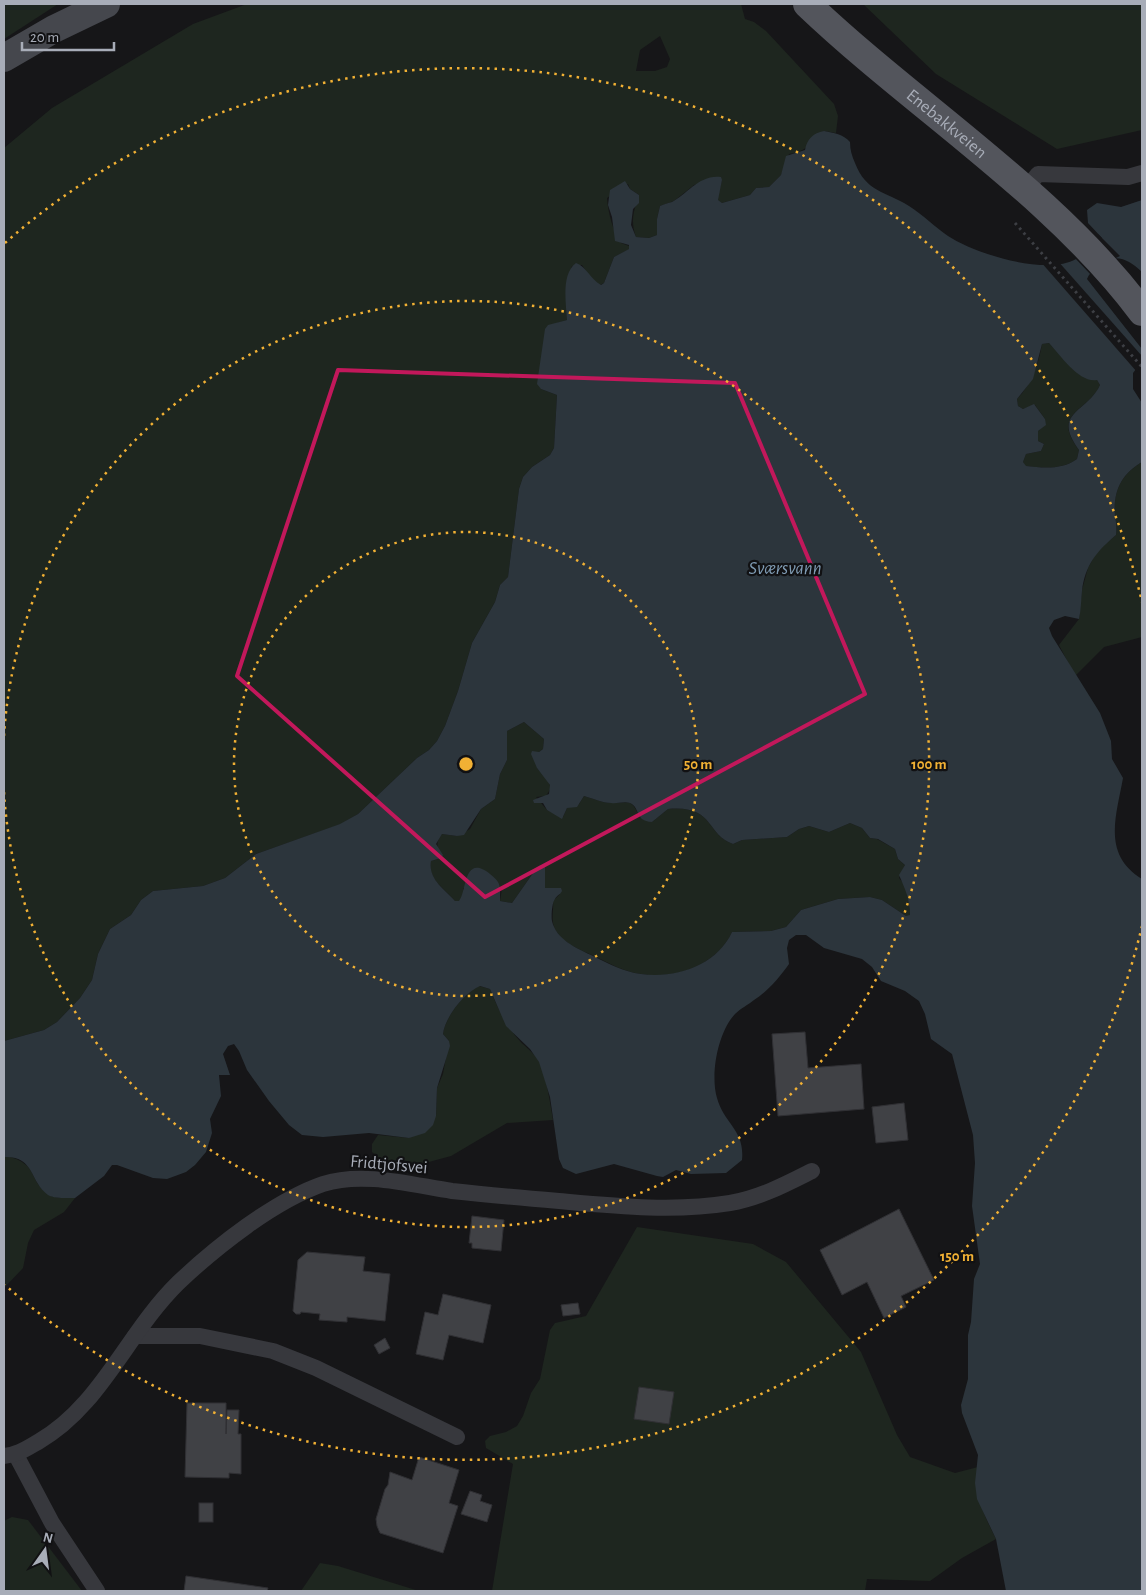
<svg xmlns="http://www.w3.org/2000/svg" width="1146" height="1595" font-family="'Alegreya Sans',sans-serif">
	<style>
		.green { fill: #1e261f; fill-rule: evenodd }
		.water { fill: #2c353c; fill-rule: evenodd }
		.pier { fill: #161618 }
		.building { fill: #404145; stroke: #303034 }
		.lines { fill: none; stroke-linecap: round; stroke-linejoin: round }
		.path { stroke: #3d3f44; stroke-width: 3; stroke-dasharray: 2.5 4; stroke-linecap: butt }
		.lane { stroke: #37383d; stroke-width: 16 }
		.secondary { stroke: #45474d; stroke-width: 28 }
		.primary { stroke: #53555c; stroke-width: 28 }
		.marked { fill: none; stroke: #c2185b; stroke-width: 4; stroke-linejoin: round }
		.ring { fill: none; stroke: #f2b134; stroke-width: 2.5; stroke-dasharray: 2.5 5 }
		.labels { text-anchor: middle; stroke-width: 4.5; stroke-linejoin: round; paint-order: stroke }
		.street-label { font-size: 18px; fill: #a8adb8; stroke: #111113 }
		.water-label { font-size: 19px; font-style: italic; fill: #7f9bb3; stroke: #111113 }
		.centre { fill: #f2b134; stroke: #111113; stroke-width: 2.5 }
		.ring-label { font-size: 15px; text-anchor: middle; font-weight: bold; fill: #f2b134; stroke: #111113; stroke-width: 4.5; stroke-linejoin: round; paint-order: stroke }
	</style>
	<rect width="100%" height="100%" fill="#161618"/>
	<!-- green -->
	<g class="green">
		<polygon points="4,4 58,4 4,39"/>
		<path d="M247 4H741L745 19 754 22 766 31 834 104 838 116 836 133 824 131C811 144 807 151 789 154L781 175 769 187 756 188 750 195 722 203 717 200 722 180 694 185 674 201 660 206 657 219V235L649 238 636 237C630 220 634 211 639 195L630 189 628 184 607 198C608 212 613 232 621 243L629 246 630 249 614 257 604 283 600 285 592 280 582 265 572 266 567 281V320L557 323 541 389 557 395 554 448 550 455 532 467 523 477 519 489 508 577 500 585 495 602 472 643 458 691 445 726 437 741 429 750 417 758 358 814 341 824 256 854 225 878 203 886 153 891 141 900 131 915 110 929 98 954 92 980 80 998 57 1022 44 1030 4 1041V148L52 108 193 24ZM660 36 670 59 667 67 655 71H636L640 50Z"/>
		<polygon points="863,4 1142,4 1142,130 1057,149 936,74"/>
		<path d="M1049 343 1080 375 1097 380 1100 385C1087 413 1051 412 1079 450L1077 459C1062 470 1043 468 1025 466L1023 462 1026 454 1041 451 1044 444 1038 441V431L1045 425V419L1035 405 1023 409 1018 406 1017 399C1031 385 1039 363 1042 344Z"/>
		<path d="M1142 462V637L1104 647 1075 676 1059 645 1079 619 1082 590 1088 568 1097 551 1116 535C1117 527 1116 522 1115 515 1113 490 1122 474 1142 462Z"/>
		<path d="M524 722 544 739 543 749 539 752 537 768 548 780 551 788 546 796 536 797 547 810 563 817 567 808 579 804 584 796C592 798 602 803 611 803 628 804 632 797 639 817L652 822 668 809C715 805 705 834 733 844L742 840 787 837 799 829 809 826 829 832 850 823 862 828 870 838 877 839 895 849 898 859 905 865 899 878C909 888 910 902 910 916H906L882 900 870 897 838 899 801 910 786 927 771 931 732 932C717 965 676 980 641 974 624 972 609 963 594 956 581 950 564 944 556 931 550 921 554 912 553 901L560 894 556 888H545V867L542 865 538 866 512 903 500 901 502 888H463L464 896 460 901H455C445 889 427 879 431 861L441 858C437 848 435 843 442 834L457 836 470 829 481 809 495 799 500 774 507 760V731Z"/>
		<path d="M479 986 490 989C496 1005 507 1027 519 1040 526 1048 535 1053 540 1063 547 1081 550 1102 553 1120L507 1123 451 1156 414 1166 380 1159 372 1152V1144L378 1135 409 1138 436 1116 437 1088 443 1074 449 1041 443 1034C445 1017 464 993 479 986Z"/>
		<path d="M7 1156C40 1165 27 1179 48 1194 54 1199 68 1198 75 1198L64 1212 34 1230 28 1243 23 1268 4 1288V1157Z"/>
		<path d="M637 1227 753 1244 786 1262 861 1352 897 1435 910 1457 955 1473 978 1467C973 1493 984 1515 996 1539L962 1558 930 1581 867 1579 865 1591H492L513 1464 486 1448 485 1441 490 1436 506 1432 517 1426 523 1416 531 1393 540 1379 550 1330 555 1323 586 1316Z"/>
		<polygon points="12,1517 28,1520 82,1591 4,1591 4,1521"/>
		<polygon points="320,1563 338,1566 419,1591 301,1591"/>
	</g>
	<!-- water -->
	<path class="water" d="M824 131C834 133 843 134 850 142 850 150 852 156 855 163 866 192 885 191 909 206 923 215 935 227 948 236 975 254 1047 276 1076 259 1085 254 1094 244 1102 238L1088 223 1087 210 1097 203 1121 207 1142 200V272C1127 258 1114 252 1097 267 1092 271 1089 274 1087 279L1142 349V361L1133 373V389L1142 403V462C1122 474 1113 490 1115 515 1116 523 1117 527 1116 535 1097 551 1085 565 1082 591 1081 601 1081 610 1079 619L1065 616 1054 620 1049 628 1052 636 1100 713 1111 741 1112 759 1123 778C1116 817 1102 854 1142 879V1591H1006L996 1539 977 1499 975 1483 978 1455 962 1413 961 1405 968 1379V1335L971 1322 974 1279 980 1264 972 1206 975 1163 973 1135 952 1054 931 1039 925 1014 919 1001 905 991 881 981 872 967 862 959 824 948 806 935H796L789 940 787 948 789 964C779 978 768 991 754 1000 748 1005 741 1008 735 1014 718 1032 710 1074 717 1098 724 1124 745 1130 742 1160L726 1173 691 1174 676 1170 663 1177 657 1176 614 1164 576 1174 563 1168 559 1159 550 1097 539 1062 530 1049 506 1026 490 989 480 986C464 993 445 1017 443 1034L449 1041 450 1046 437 1088 436 1116 433 1125 425 1133 409 1138 369 1133 323 1137 302 1135 289 1125 269 1101 247 1070 239 1051 234 1044 228 1046 223 1054 230 1075H219L221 1096 210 1119 212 1133 206 1152 195 1165 186 1172 167 1179 153 1178 117 1165H112L104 1176 75 1198C68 1198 55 1199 48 1195 29 1181 35 1156 4 1157V1041L44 1030 57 1022 80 998 92 980 98 954 110 929 131 915 141 900 153 891 203 886 225 878 256 854 340 824 358 814 417 758 429 750 437 741 445 726 458 691 472 643 495 602 500 585 508 577 519 489 523 477 532 467 550 455 554 448 557 395 541 389 537 384 545 329 548 325 567 320C566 303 561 274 576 263 587 267 590 279 601 285L604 283 614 257 629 249V245L615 241 612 217 608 205 610 190 625 181 630 189 639 195V203L633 209 631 225 636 237 649 238 657 235V219L660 206C664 204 668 203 672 202 687 194 700 174 721 177L722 180 718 200 722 203 750 195 756 188 769 187 781 175 786 156 805 150C807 139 813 133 824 131ZM1049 343C1061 356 1079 383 1097 380L1100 385C1087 413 1051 412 1079 450L1077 459C1062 470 1043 468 1026 466L1023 462 1026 454 1041 451 1044 444 1038 441V431L1046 425 1045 419 1034 404 1023 409 1018 406 1017 399 1033 379 1042 344ZM524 722 544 739 543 749 539 752 532 751 531 754 537 768 550 785 549 794 533 800 534 803H543L547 810 562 819 567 808 577 807 584 796C592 798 602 803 611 803 617 804 624 801 630 803 641 808 634 821 652 822L668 809C715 805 705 834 733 844L742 840 787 837 799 829 809 826 829 832 850 823 862 828 870 838 878 839 895 849 898 859 905 865 899 875C905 889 910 899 910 915L906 916 882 900 870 897 838 899 801 910 786 927 771 931 732 932C717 965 676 979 641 974 624 972 607 963 591 955 576 948 556 939 552 921 551 917 552 902 555 899 557 895 560 895 562 891L561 888H545V867L541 865 538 866 512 903 500 901C500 887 502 883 490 874 463 853 467 892 459 901H455C444 889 428 879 431 861L441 858 443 855 436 844 442 834 457 836 464 835 481 809 495 799 500 774 507 760V731Z"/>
	<!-- pier -->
	<g class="pier">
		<polygon points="1098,234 1120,256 1106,263 1091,275 1074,257 1099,237"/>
		<polygon points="1057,260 1142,356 1142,364 1137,372 1040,261"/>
	</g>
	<!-- building -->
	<g class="building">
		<polygon points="805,1032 808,1068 861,1064 864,1109 778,1116 772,1034"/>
		<polygon points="904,1103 908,1140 876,1143 872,1107"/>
		<polygon points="899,1209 934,1280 901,1296 906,1307 884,1318 867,1282 842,1295 820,1250"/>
		<polygon points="472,1216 504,1220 501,1251 472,1248 472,1243 469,1243"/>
		<polygon points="307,1252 365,1257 363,1271 390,1274 385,1321 347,1317 347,1322 319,1320 320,1314 301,1312 300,1314 296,1314 293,1311 298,1260"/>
		<polygon points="443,1294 491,1305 483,1343 449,1335 443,1360 416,1354 425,1312 438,1315"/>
		<polygon points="578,1303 580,1314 563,1316 561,1305"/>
		<polygon points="385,1338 390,1348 379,1354 374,1345"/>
		<polygon points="639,1387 674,1392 669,1424 634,1419"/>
		<polygon points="187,1403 226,1403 226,1434 227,1410 239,1410 238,1434 241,1434 241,1474 229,1473 229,1478 185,1477"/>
		<polygon points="419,1457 459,1470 449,1503 458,1506 443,1553 380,1533 377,1526 376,1519 385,1489 388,1485 390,1472 412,1480"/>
		<polygon points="470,1491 482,1495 480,1501 492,1505 487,1522 461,1514"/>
		<rect x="199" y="1503" width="14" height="19"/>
		<polygon points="186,1576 268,1588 267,1591 184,1591"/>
	</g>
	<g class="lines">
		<!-- path -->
		<polyline class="path" points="1015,223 1142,367"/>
		<!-- lane -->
		<g class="lane">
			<polyline points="1025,190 1038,174 1128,177 1142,173"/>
			<polyline points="135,1336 200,1336 273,1351 316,1368 457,1437"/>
			<polyline points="16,1455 52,1523 97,1591"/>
			<path d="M4 1456C17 1455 26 1449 38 1442 101 1406 127 1333 178 1283 216 1247 274 1201 323 1184 363 1171 412 1185 452 1191 488 1195 523 1198 559 1201 615 1206 674 1212 730 1203 760 1198 786 1184 812 1171"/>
		</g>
		<!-- secondary -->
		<polyline class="secondary" points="4,58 54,29 106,4"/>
		<!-- primary -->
		<path class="primary" id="s1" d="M807 4C915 107 1052 192 1142 312"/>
	</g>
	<!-- marked area -->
	<path class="marked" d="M338 370 735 383 865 694 485 897 237 676Z"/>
	<!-- distance rings -->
	<g class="ring">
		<circle cx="466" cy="764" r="232"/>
		<path d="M4 736A463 463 0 1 1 4 792"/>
		<path d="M1142 926A695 695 0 0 1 5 1285M5 243A695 695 0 0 1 1142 602"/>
	</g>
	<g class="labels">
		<!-- street labels -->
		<g class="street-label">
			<text dy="6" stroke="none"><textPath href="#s1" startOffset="184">Enebakkveien</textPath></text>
			<text transform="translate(389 1164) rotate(5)" y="6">Fridtjofsvei</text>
		</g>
		<!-- water labels -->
		<g class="water-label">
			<text x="785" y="574">Sværsvann</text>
		</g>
	</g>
	<circle cx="466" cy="764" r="8" class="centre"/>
	<g class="ring-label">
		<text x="698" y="769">50 m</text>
		<text x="929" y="769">100 m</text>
		<text x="957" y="1261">150 m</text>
	</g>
	<!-- border -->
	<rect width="1146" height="1595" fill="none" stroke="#a8adb8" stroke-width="10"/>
	<!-- north arrow -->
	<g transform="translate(45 1550) rotate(14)" stroke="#111113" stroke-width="4" paint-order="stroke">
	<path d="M0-4L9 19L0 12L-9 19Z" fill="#a8adb8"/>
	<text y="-8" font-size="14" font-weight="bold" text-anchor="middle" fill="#a8adb8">N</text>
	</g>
	<!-- scale -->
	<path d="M22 42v8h92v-8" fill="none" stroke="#a8adb8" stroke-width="2.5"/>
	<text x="30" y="42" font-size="15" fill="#a8adb8" stroke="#111113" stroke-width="4" paint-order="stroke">20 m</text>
</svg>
